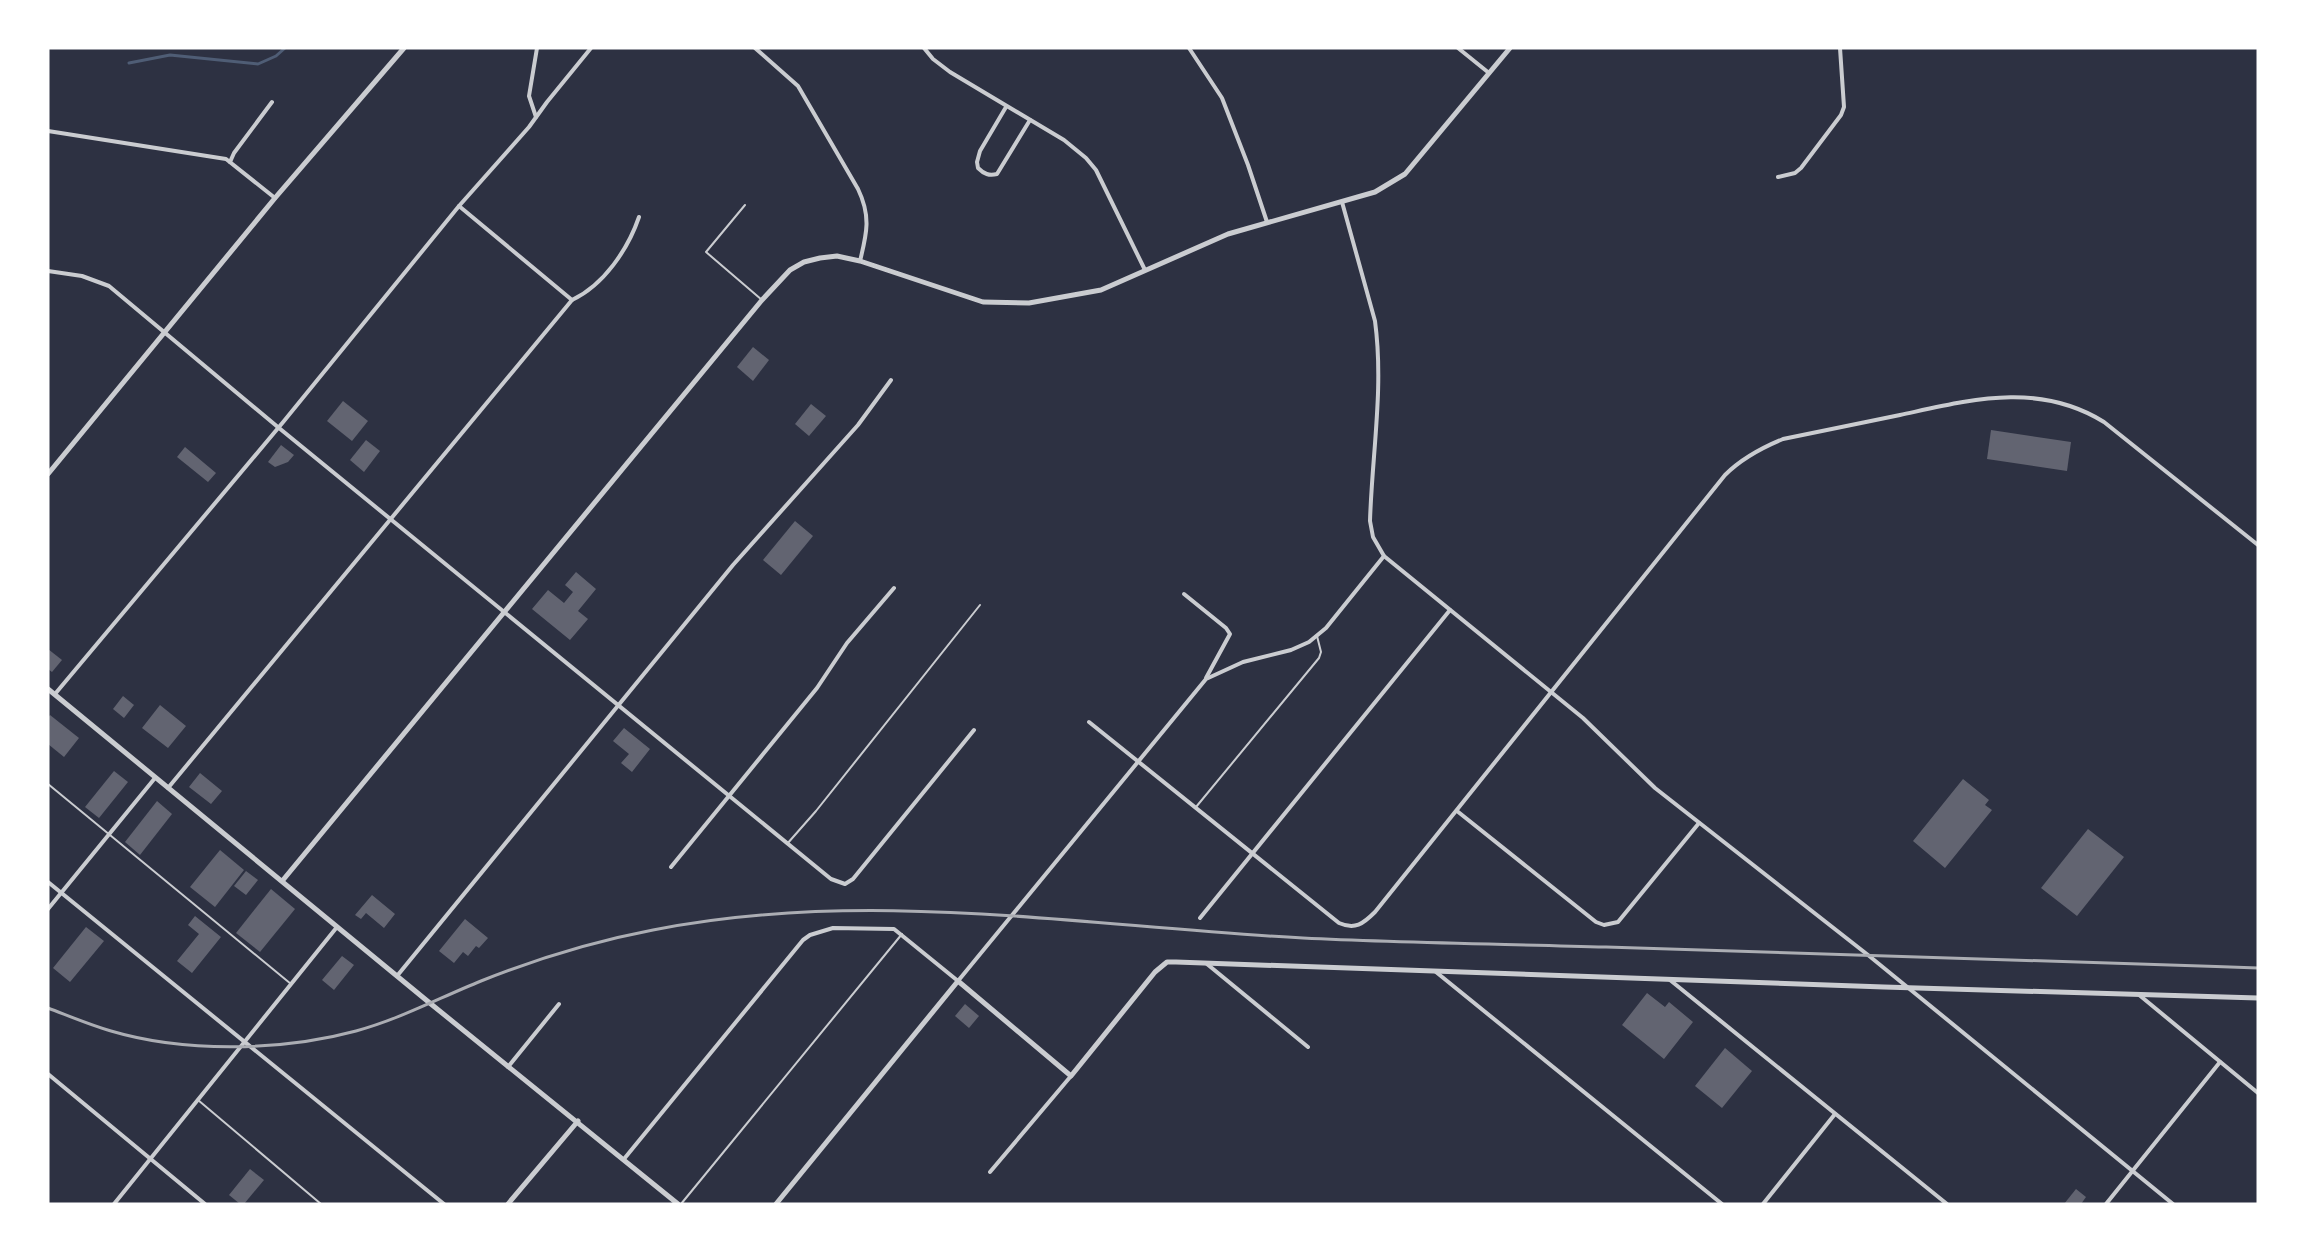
<svg xmlns="http://www.w3.org/2000/svg" width="2306" height="1252" font-family="Jost,sans-serif">
	<style>
		.lines { fill: none; stroke-linecap: round; stroke-linejoin: round }
		.stream { stroke: #4f5d75; stroke-width: 3 }
		.building { fill: #626471 }
		.service { stroke: #caccd0; stroke-width: 2 }
		.minor { stroke: #caccd0; stroke-width: 4 }
		.tertiary { stroke: #caccd0; stroke-width: 5 }
		.rail { stroke: #abadb3; stroke-width: 3 }
	</style>
	<rect width="100%" height="100%" fill="#2d3142"/>
	<g class="lines">
		<!-- stream -->
		<polyline class="stream" points="129,63 170,55 258,64 276,56 285,48"/>
	</g>
	<!-- building -->
	<g class="building">
		<polygon points="753,347 769,360 753,381 737,367"/>
		<polygon points="343,401 368,421 352,441 327,421"/>
		<polygon points="811,404 826,416 809,436 795,424"/>
		<polygon points="1991,430 2071,442 2067,471 1987,459"/>
		<polygon points="366,440 380,451 364,472 350,460"/>
		<polygon points="281,445 294,455 288,462 275,467 268,462"/>
		<polygon points="185,447 216,473 208,482 177,457"/>
		<polygon points="795,521 813,536 781,575 763,560"/>
		<polygon points="576,572 596,589 578,611 588,619 570,640 532,609 548,590 564,603 573,592 565,585"/>
		<polygon points="48,649 62,660 52,672 48,669"/>
		<polygon points="123,696 134,705 124,718 113,709"/>
		<polygon points="160,705 186,726 168,748 142,728"/>
		<polygon points="50,715 79,738 64,757 48,744 48,718"/>
		<polygon points="624,728 650,749 632,772 621,763 629,754 613,741"/>
		<polygon points="114,771 128,782 99,818 85,807"/>
		<polygon points="200,773 222,791 211,804 189,787"/>
		<polygon points="1963,779 1989,800 1985,805 1992,810 1945,868 1913,841"/>
		<polygon points="157,801 172,814 140,855 125,842"/>
		<polygon points="2088,829 2124,857 2077,916 2041,888"/>
		<polygon points="220,850 244,870 215,907 190,887"/>
		<polygon points="246,871 258,880 246,895 234,886"/>
		<polygon points="271,889 295,909 260,952 236,933"/>
		<polygon points="372,895 395,914 384,928 366,913 361,919 355,915"/>
		<polygon points="195,916 221,937 192,973 177,961 199,934 188,925"/>
		<polygon points="465,919 488,938 479,948 476,946 468,956 463,952 454,963 439,951"/>
		<polygon points="86,927 104,941 70,982 53,968"/>
		<polygon points="342,956 354,965 334,990 322,980"/>
		<polygon points="1647,993 1665,1007 1669,1002 1693,1022 1664,1059 1622,1025"/>
		<polygon points="965,1004 979,1016 969,1028 955,1016"/>
		<polygon points="1725,1048 1752,1071 1722,1108 1695,1086"/>
		<polygon points="250,1169 264,1180 244,1204 240,1204 229,1195"/>
		<polygon points="2076,1189 2086,1197 2081,1204 2064,1204"/>
	</g>
	<g class="lines">
		<!-- service -->
		<g class="service">
			<polyline points="745,205 706,252 762,300"/>
			<polyline points="48,784 291,984"/>
			<polyline points="1196,807 1319,658 1321,652 1317,636"/>
			<polyline points="787,844 816,811 980,605"/>
			<polyline points="198,1100 321,1204"/>
			<polyline points="681,1204 902,934"/>
		</g>
		<!-- minor -->
		<g class="minor">
			<path d="M755 48 798 86 858 189C871 216 867 233 860 261"/>
			<polyline points="924,48 933,59 950,72 1064,140 1086,158 1096,170 1145,270"/>
			<polyline points="1189,48 1222,98 1248,165 1267,222"/>
			<polyline points="1458,48 1489,73"/>
			<path d="M1006 107 980 151 977 162 978 168C984 174 989 176 997 174L1030 120"/>
			<polyline points="536,117 529,96 537,48"/>
			<polyline points="48,131 226,159 275,198"/>
			<polyline points="230,162 234,153 272,102"/>
			<polyline points="1778,177 1795,173 1801,168 1841,115 1844,107 1840,48"/>
			<path d="M1342 202 1375 321C1384 388 1372 454 1370 521L1373 537 1384 556 1583 718 1655 788 1868 955 2173 1204"/>
			<polyline points="459,206 572,300"/>
			<polyline points="48,271 82,276 109,286 279,428 831,879 845,884 853,879 974,730"/>
			<polyline points="1184,594 1226,628 1230,634 1206,678"/>
			<polyline points="55,694 284,421 459,206 529,127 547,102 591,48"/>
			<path d="M1089 722 1339 923C1355 930 1363 924 1375 912L1725 475C1742 458 1761 448 1783 439 1822 431 1861 423 1900 415 1970 400 2038 381 2104 422L2258 545"/>
			<path d="M168 788 572 300C604 285 628 249 639 217"/>
			<polyline points="1457,811 1596,922 1604,925 1618,922 1699,823"/>
			<polyline points="671,867 817,688 847,643 894,588"/>
			<polyline points="48,882 444,1204"/>
			<polyline points="48,909 155,778"/>
			<polyline points="1200,918 1450,610"/>
			<polyline points="1207,964 1308,1047"/>
			<polyline points="1436,972 1722,1204"/>
			<polyline points="397,976 733,565 858,425 891,380"/>
			<polyline points="1670,980 1947,1204"/>
			<polyline points="2138,994 2258,1093"/>
			<polyline points="508,1067 559,1004"/>
			<polyline points="48,1074 205,1204"/>
			<polyline points="624,1159 803,940 810,935 833,928 894,929 958,981 1206,679 1243,662 1291,650 1309,642 1326,628 1384,556"/>
			<polyline points="990,1172 1071,1076"/>
			<polyline points="114,1204 337,927"/>
			<polyline points="1763,1204 1835,1114"/>
			<polyline points="2106,1204 2220,1062"/>
		</g>
		<!-- tertiary -->
		<g class="tertiary">
			<polyline points="48,474 275,198 404,48"/>
			<polyline points="48,689 431,1004 678,1204"/>
			<polyline points="283,880 762,300 790,270 804,262 820,258 837,256 860,261 983,302 1029,303 1101,290 1228,234 1375,192 1405,174 1510,48"/>
			<polyline points="508,1204 578,1121"/>
			<polyline points="776,1204 958,981 1071,1076 1155,972 1167,962 1176,962 1884,987 2258,998"/>
		</g>
		<!-- rail -->
		<path class="rail" d="M48 1008C69 1016 90 1025 111 1031 185 1053 282 1051 356 1031 400 1019 439 998 481 981 536 959 595 941 653 930 868 887 1087 927 1303 938 1404 943 1505 944 1606 947 1824 954 2041 960 2258 968"/>
	</g>
	<!-- border -->
	<rect width="2306" height="1252" fill="none" stroke="#ffffff" stroke-width="99"/>
</svg>
